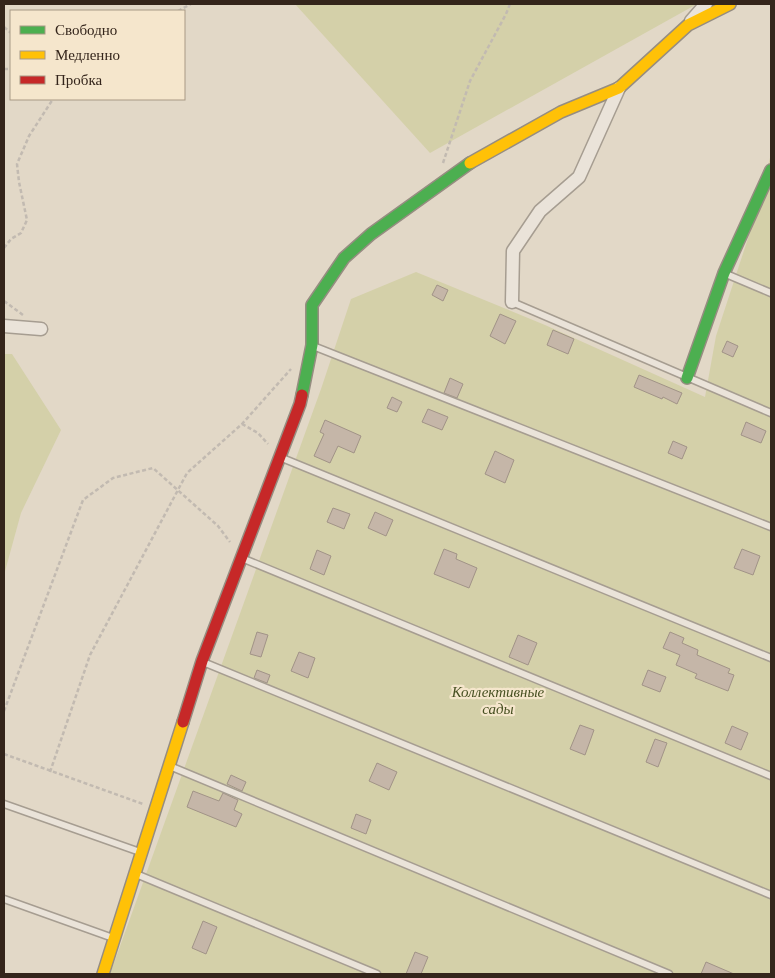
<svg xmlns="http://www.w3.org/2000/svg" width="775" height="978" font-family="'Times New Roman',serif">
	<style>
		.green { fill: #d4d0a9 }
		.building { fill: #c5b6a8; stroke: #a19387 }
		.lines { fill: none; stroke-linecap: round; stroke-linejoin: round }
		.lane-casing { stroke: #a69d91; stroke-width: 9 }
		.street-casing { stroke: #a69d91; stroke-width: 15 }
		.fast-casing { stroke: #968d81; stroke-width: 14 }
		.slow-casing { stroke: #968d81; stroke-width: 14 }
		.jam-casing { stroke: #968d81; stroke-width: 14 }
		.path { stroke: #c2bab1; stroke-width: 2.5; stroke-dasharray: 4 2.5; stroke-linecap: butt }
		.lane { stroke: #eae3d9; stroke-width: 6 }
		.street { stroke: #eae3d9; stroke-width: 12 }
		.fast { stroke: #4caf50; stroke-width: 11 }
		.slow { stroke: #ffc107; stroke-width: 11 }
		.jam { stroke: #c62828; stroke-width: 11 }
		.labels { text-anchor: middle; stroke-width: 4.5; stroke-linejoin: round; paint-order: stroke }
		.park-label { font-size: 15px; font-style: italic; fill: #475022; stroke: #f5e6cc }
	</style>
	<rect width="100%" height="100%" fill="#e2d8c7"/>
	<!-- green -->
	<g class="green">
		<polygon points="295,4 697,4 430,153"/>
		<polygon points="771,154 771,974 110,974 321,389 351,299 416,272 545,325 705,397 716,336 752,226"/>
		<polygon points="4,354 12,354 61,430 21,513 4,575"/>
	</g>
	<!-- building -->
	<g class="building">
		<polygon points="437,285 448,290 443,301 432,295"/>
		<polygon points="500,314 516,321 505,344 490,336"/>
		<polygon points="553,330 574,339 568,354 547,345"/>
		<polygon points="727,341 738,346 733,357 722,352"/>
		<polygon points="639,375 682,393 677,404 663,397 662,399 634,387"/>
		<polygon points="450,378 463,384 457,398 444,393"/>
		<polygon points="392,397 402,402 397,412 387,408"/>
		<polygon points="428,409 448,417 442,430 422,422"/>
		<polygon points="325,420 361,436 354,453 338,446 330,463 314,456 324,434 320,432"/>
		<polygon points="746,422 766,431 761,443 741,435"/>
		<polygon points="673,441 687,447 682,459 668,453"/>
		<polygon points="495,451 514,460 505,483 485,474"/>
		<polygon points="333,508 350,514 344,529 327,522"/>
		<polygon points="375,512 393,520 386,536 368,528"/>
		<polygon points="444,549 457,554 456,559 477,568 469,588 434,574"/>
		<polygon points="742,549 760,556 753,575 734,568"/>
		<polygon points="317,550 331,556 324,575 310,569"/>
		<polygon points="257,632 268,635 261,657 250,654"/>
		<polygon points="670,632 684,638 682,643 698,650 697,655 730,669 728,673 734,675 728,691 695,678 697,674 676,665 680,655 663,648"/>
		<polygon points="518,635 537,643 528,665 509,657"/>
		<polygon points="299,652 315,658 308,678 291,671"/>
		<polygon points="257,670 270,675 267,683 254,678"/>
		<polygon points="648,670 666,677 660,692 642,685"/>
		<polygon points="580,725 594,730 585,755 570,749"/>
		<polygon points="732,726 748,733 741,750 725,743"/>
		<polygon points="655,739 667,743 658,767 646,762"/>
		<polygon points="377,763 397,772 389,790 369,781"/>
		<polygon points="231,775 246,782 242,791 227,784"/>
		<polygon points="193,791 219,801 223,793 238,800 234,810 242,814 236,827 187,807"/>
		<polygon points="356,814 371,820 366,834 351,828"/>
		<polygon points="203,921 217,927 206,954 192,948"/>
		<polygon points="415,952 428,957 421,974 406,974"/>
		<polygon points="706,962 734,974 701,974"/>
	</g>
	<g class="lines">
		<!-- lane casing -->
		<g class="lane-casing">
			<g id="lane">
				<polyline points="726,274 771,293"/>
				<polyline points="512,302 771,413"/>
				<polyline points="313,346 771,527"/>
				<polyline points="282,458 771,658"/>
				<polyline points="244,559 771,776"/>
				<polyline points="203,662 771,895"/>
				<polyline points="172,767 669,974"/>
				<polyline points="4,804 140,852"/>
				<polyline points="136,874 377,974"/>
				<polyline points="4,899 113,938"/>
			</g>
		</g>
		<!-- street casing -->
		<g class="street-casing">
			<g id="street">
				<polyline points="691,21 706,4"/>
				<polyline points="512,302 513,251 540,211 579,177 619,88"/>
				<polyline points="4,326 41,329"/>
			</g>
		</g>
		<!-- fast casing -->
		<g class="fast-casing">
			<g id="fast">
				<polyline points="687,378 724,273 771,170"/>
				<polyline points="302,395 312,345 312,305 344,258 371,234 470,163"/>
			</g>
		</g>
		<!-- slow casing -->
		<g class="slow-casing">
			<g id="slow">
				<polyline points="470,163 561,112 619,88 688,25 730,4"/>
				<polyline points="103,974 183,722"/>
			</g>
		</g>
		<!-- jam casing -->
		<g class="jam-casing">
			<polyline id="jam" points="183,722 202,661 300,404 302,395"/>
		</g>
		<!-- path -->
		<g class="path">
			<polyline points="178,11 191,4"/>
			<polyline points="4,27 11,33"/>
			<polyline points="4,69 11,69"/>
			<polyline points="443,163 470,81 506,14 510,4"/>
			<polyline points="4,248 11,239 21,233 27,220 19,182 17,164 29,136 53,99"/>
			<polyline points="4,301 23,315"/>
			<polyline points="242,424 258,433 268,444"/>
			<polyline points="4,711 83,500 113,478 153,468 218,526 230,542"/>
			<polyline points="4,754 143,804"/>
			<polyline points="50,772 90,655 187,473 242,424 291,369"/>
		</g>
		<!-- lane -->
		<use href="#lane" class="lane"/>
		<!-- street -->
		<use href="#street" class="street"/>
		<!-- fast -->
		<use href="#fast" class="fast"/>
		<!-- slow -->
		<use href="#slow" class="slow"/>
		<!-- jam -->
		<use href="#jam" class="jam"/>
	</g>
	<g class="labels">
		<!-- park labels -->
		<g class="park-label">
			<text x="498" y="697">Коллективные<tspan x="498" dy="17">сады</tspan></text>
		</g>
	</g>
	<!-- border -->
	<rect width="775" height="978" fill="none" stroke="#34251b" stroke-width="10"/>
	<!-- legend -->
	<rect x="10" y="10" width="175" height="90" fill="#f5e6cc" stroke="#a89985"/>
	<rect x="20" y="26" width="25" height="8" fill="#4caf50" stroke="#a89985"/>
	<text x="55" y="35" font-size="15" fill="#34251b">Свободно</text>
	<rect x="20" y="51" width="25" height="8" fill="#ffc107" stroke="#a89985"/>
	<text x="55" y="60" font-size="15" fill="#34251b">Медленно</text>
	<rect x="20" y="76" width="25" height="8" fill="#c62828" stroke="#a89985"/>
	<text x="55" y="85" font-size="15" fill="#34251b">Пробка</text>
</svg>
